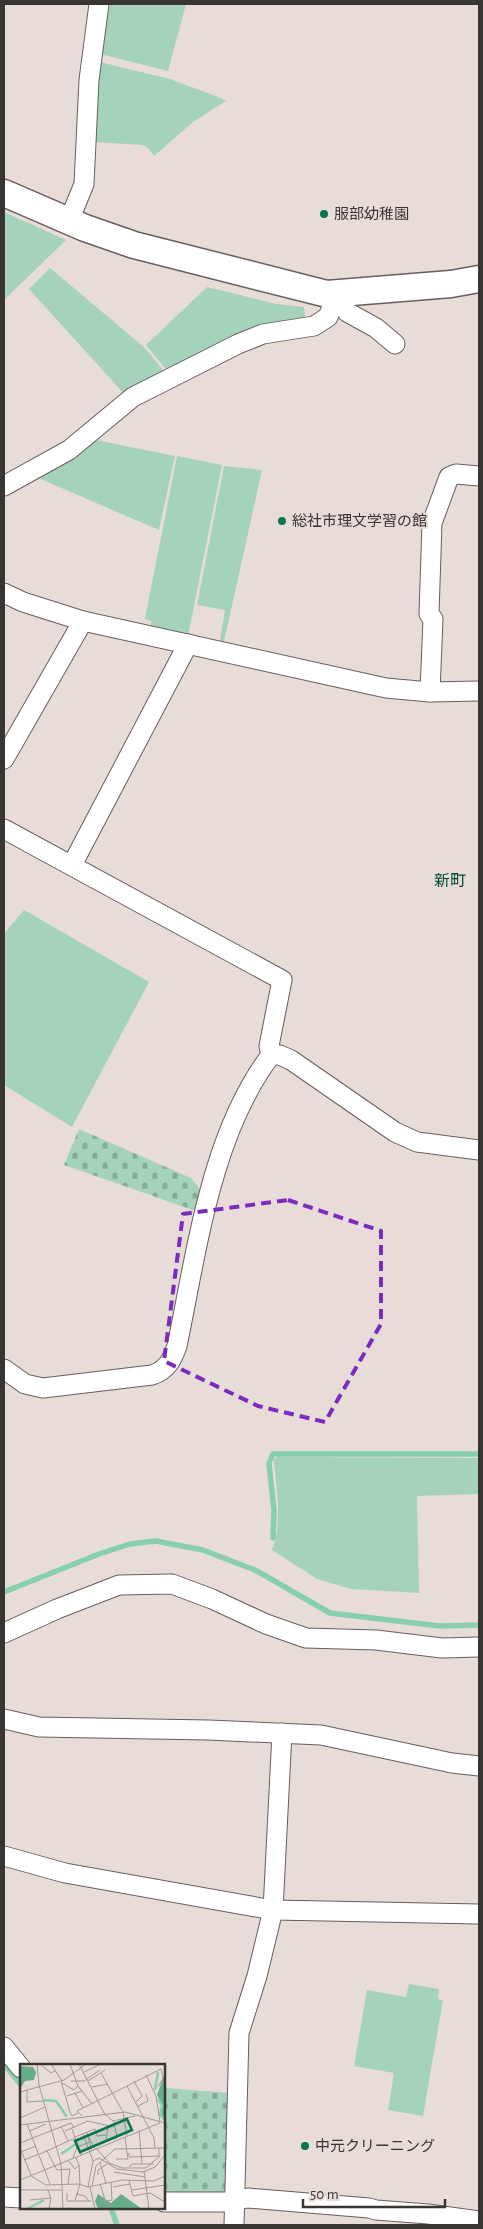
<svg xmlns="http://www.w3.org/2000/svg" width="483" height="2229" font-family="'Alegreya Sans','Noto Sans JP',sans-serif">
	<style>
		.grass { fill: #a4d2ba }
		.cemetery { fill: url(#cemetery-stones) }
		.lines { fill: none; stroke-linecap: round; stroke-linejoin: round }
		.stream { stroke: #88d0ac; stroke-width: 5.5 }
		.street-casing { stroke: #685e5c; stroke-width: 21 }
		.secondary-casing { stroke: #685e5c; stroke-width: 29 }
		.street { stroke: #fff; stroke-width: 19 }
		.secondary { stroke: #fff; stroke-width: 26 }
		.marked { fill: none; stroke: #7b2cbf; stroke-width: 4; stroke-dasharray: 10 6; stroke-linejoin: round }
		.poi-dot { fill: #09764f; stroke: #e8dcd9; stroke-width: 2 }
		.labels { text-anchor: middle; stroke-width: 4; stroke-linejoin: round; paint-order: stroke }
		.poi-label { font-size: 15px; fill: #393533; stroke: #e8dcd9; text-anchor: start }
		.neighbourhood-label { font-size: 16px; fill: #00482e; stroke: #e8dcd9 }
		.inset-river { fill: none; stroke: #88d0ac; stroke-width: 2.5 }
		.inset-road { fill: none; stroke: #a29997; stroke-width: 1 }
		.view { fill: #09764f; fill-opacity: 0.15; stroke: #09764f; stroke-width: 2.5 }
		.inset-edge { fill: none; stroke: #393533; stroke-width: 2.5 }
	</style>
	<defs>
		<pattern id="cemetery-stones" width="16" height="16" patternUnits="userSpaceOnUse" patternTransform="scale(1.25)"><rect width="16" height="16" fill="#a4d2ba"/><path d="M2 7V4a2 2 0 0 1 4 0v3zM10 15v-3a2 2 0 0 1 4 0v3z" fill="#87ab98"/></pattern>
	</defs>
	<rect width="100%" height="100%" fill="#e8dcd9"/>
	<!-- grass -->
	<g class="grass">
		<polygon points="108,4 186,4 168,71 100,54"/>
		<polygon points="100,62 170,79 221,98 226,101 194,121 154,156 148,148 142,145 95,142 97,72"/>
		<polygon points="4,212 66,240 4,300"/>
		<polygon points="50,268 145,348 167,375 127,397 29,289"/>
		<polygon points="207,287 276,304 304,307 306,323 169,373 146,345"/>
		<polygon points="91,439 175,456 159,530 29,474"/>
		<polygon points="177,456 222,465 188,636 150,627 152,621 145,619"/>
		<polygon points="224,466 262,470 223,646 219,646 225,610 197,605"/>
		<polygon points="24,910 149,982 72,1127 4,1085 4,934"/>
		<path d="M278 1457 479 1458V1494L417 1496 419 1593 351 1589 317 1579 272 1550C283 1523 276 1488 274 1459Z"/>
		<polygon points="409,1984 439,1989 438,1999 443,2000 423,2116 388,2110 394,2073 354,2066 367,1990 406,1997"/>
	</g>
	<!-- cemetery -->
	<g class="cemetery">
		<polygon points="79,1129 191,1178 200,1189 196,1211 64,1165"/>
		<polygon points="165,2088 230,2093 226,2194 164,2194"/>
	</g>
	<g class="lines">
		<!-- stream -->
		<g class="stream">
			<polyline points="273,1538 274,1511 269,1463 273,1454 479,1454"/>
			<polyline points="4,1592 99,1554 130,1544 156,1541 203,1550 255,1570 330,1613 440,1626 479,1625"/>
			<polyline points="4,2064 21,2085"/>
			<polyline points="111,2208 117,2225"/>
		</g>
		<!-- street casing -->
		<g class="street-casing">
			<g id="street">
				<polyline points="69,221 84,184 89,80 99,4"/>
				<polyline points="337,294 347,312 376,328 395,344"/>
				<polyline points="4,486 69,450 133,397 238,344 263,334 314,326 328,317 337,294"/>
				<polyline points="4,593 23,602 83,621 386,688 430,692 479,691"/>
				<polyline points="430,692 433,619 429,614 432,523 449,477 456,474 479,476"/>
				<polyline points="4,759 83,621"/>
				<polyline points="4,829 282,980 269,1046 271,1055"/>
				<polyline points="72,865 188,644"/>
				<polyline points="271,1055 280,1055 291,1060 395,1132 417,1142 479,1150"/>
				<path d="M4 1369 25 1384 43 1388 152 1375C167 1370 172 1360 177 1346 197 1250 211 1134 271 1055"/>
				<polyline points="4,1633 57,1609 119,1585 172,1584 212,1599 266,1624 306,1638 376,1640 442,1648 479,1647"/>
				<polyline points="4,1719 39,1727 208,1730 321,1735 452,1763 479,1766"/>
				<polyline points="4,1856 65,1873 273,1910 479,1914"/>
				<polyline points="4,2047 21,2068"/>
				<polyline points="4,2197 21,2198"/>
				<polyline points="164,2202 225,2202 248,2198 369,2208 376,2210 428,2214 479,2221"/>
				<polyline points="234,2225 239,2033 257,1976 273,1910 282,1733"/>
			</g>
		</g>
		<!-- secondary casing -->
		<g class="secondary-casing">
			<polyline id="secondary" points="4,193 85,228 134,245 327,294 451,284 479,279"/>
		</g>
		<!-- street -->
		<use href="#street" class="street"/>
		<!-- secondary -->
		<use href="#secondary" class="secondary"/>
	</g>
	<!-- marked area -->
	<path class="marked" d="M288 1200 381 1231V1324L325 1422 258 1406 164 1361 183 1214Z"/>
	<!-- markers -->
	<g class="poi-dot">
		<circle cx="324" cy="214" r="5"/>
		<circle cx="282" cy="521" r="5"/>
		<circle cx="305" cy="2146" r="5"/>
	</g>
	<g class="labels">
		<!-- poi labels -->
		<g class="poi-label">
			<text x="334" y="219">服部幼稚園</text>
			<text x="292" y="526">総社市理文学習の館</text>
			<text x="315" y="2151">中元クリーニング</text>
		</g>
		<!-- neighbourhood labels -->
		<g class="neighbourhood-label">
			<text x="450" y="886">新町</text>
		</g>
	</g>
	<!-- overview -->
	<g transform="translate(20 2064)">
		<rect width="145" height="145" fill="#e8dcd9"/>
		<path d="M0 2 13 3 16 8 14 16 5 17 0 25ZM145 9V53H142V41L137 31ZM78 130 91 139 101 130 122 145H78L75 137Z" fill="#66ad8a"/>
		<path class="inset-river" d="M135 26 138 8M138 35 142 41 140 51 145 56M24 36 36 37 47 53M41 90 56 80M7 145 24 136"/>
		<path class="inset-road" d="M17 0 19 21 29 57M20 0 31 9 35 7M31 0 42 17M50 0 58 22 72 40M59 0 84 49 94 58 97 74 94 75M64 8 81 0M81 9 103 48M126 11 136 32 140 58M41 17 50 48 52 52 58 49M51 17H64L80 6M68 17 85 6M114 17 122 32 116 38M42 19 54 26 58 22M107 22 134 74 135 84M72 23 88 20M138 23 143 14 141 5M7 26V38L23 37M0 28 44 16 66 0M55 29 63 44M93 29 141 5M47 32 62 27M118 42 128 37 126 30M103 48 107 72M62 52 57 47 93 29M0 54 25 43M29 57 41 100 43 145M93 57 115 52M7 60 30 120M0 61 105 48 145 59M41 62 48 77M52 65 61 91M75 65 77 72 86 71M119 66 122 100M10 67 26 60M45 67 68 57 94 63M66 68 75 85M67 69 72 87M63 70 73 97M55 73 75 65M86 78 88 62M0 79 51 59 54 64M0 84 11 111M77 85 89 99 102 104H126L140 92M27 87 37 106 50 105M1 88 16 82M108 89 110 93 139 92V84M20 90 55 74M53 94 57 83 70 78M96 95H108L105 74M4 96 19 90M48 96 55 105 59 101 56 94M73 97 79 94 97 105 123 108 135 103 145 91M80 99 86 119M109 103 112 100H134M124 107 129 145M94 108 125 113M78 111V106L87 100M11 112 26 121 58 120 68 123 102 116 134 117 145 112M0 116 140 59M109 117 113 132 130 129 145 138M48 120 50 105M80 120 88 145M72 122 76 102 95 85 145 84M68 123 73 97M70 123 75 145M93 123 110 120M0 126H41M112 126 145 121M47 129V137H71M56 130 65 132 69 138M10 136 31 134M55 137 60 120 59 101M87 137 92 136 91 118M26 145 29 144 31 135 28 126"/>
		<path class="view" d="M107 55 112 66 60 88 55 77Z"/>
		<rect width="145" height="145" class="inset-edge"/>
	</g>
	<!-- border -->
	<rect width="483" height="2229" fill="none" stroke="#393533" stroke-width="10"/>
	<!-- scale -->
	<path d="M303 2199v8h142v-8" fill="none" stroke="#393533" stroke-width="2.5"/>
	<text x="310" y="2199" font-size="15" fill="#393533" stroke="#e8dcd9" stroke-width="4" paint-order="stroke">50 m</text>
</svg>
